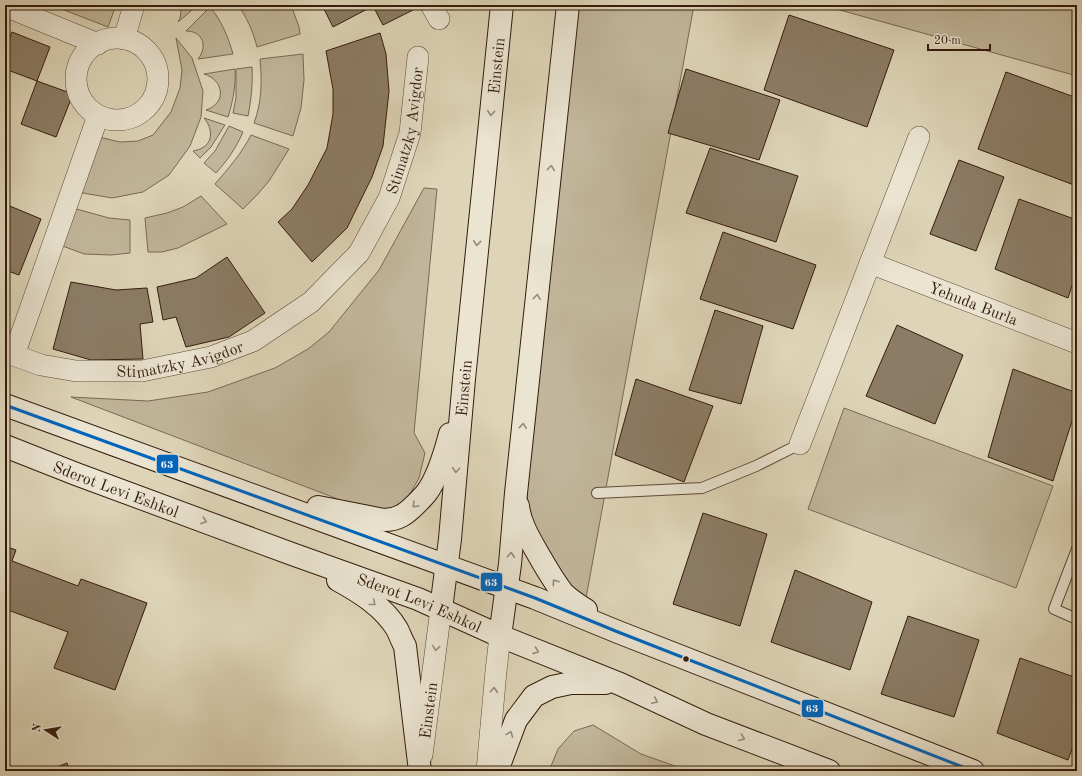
<svg xmlns="http://www.w3.org/2000/svg" width="1082" height="776" font-family="'Old Standard TT',serif">
	<style>
		.green { fill: #c1b69b; stroke: #7a6954 }
		.building { fill: #8c7c66; stroke: #341c0d }
		.lines { fill: none; stroke-linecap: round; stroke-linejoin: round }
		.lane-casing { stroke: #5e4a38; stroke-width: 12 }
		.street-casing { stroke: #5e4a38; stroke-width: 22 }
		.secondary-casing { stroke: #341c0d; stroke-width: 24 }
		.lane { stroke: #eae4d1; stroke-width: 10 }
		.street { stroke: #eae4d1; stroke-width: 21 }
		.secondary { stroke: #eae4d1; stroke-width: 22 }
		.bus-1-casing { stroke: #eae4d1; stroke-width: 6 }
		.bus-1 { stroke: #0065bd; stroke-width: 3 }
		.oneway { stroke: #988a79 }
		.bus-dot { fill: #341c0d; stroke: #eae4d1; stroke-width: 1.5 }
		.labels { text-anchor: middle; stroke-width: 3.5; stroke-linejoin: round; paint-order: stroke }
		.street-label { font-size: 16px; fill: #341c0d; stroke: #eae4d1 }
		.line-badge { stroke: #eae4d1; stroke-width: 1.5 }
		.badge-label { font-size: 11px; text-anchor: middle; font-weight: bold; fill: #fff }
	</style>
	<rect width="100%" height="100%" fill="#ded5b8"/>
	<filter id="stains"><feTurbulence type="fractalNoise" baseFrequency=".005" numOctaves="4"/><feColorMatrix values="0 0 0 0 .2 0 0 0 0 .09 0 0 0 0 .02 0 0 0 .5 -.17"/></filter>
	<radialGradient id="worn" r=".72"><stop offset=".6" stop-color="#630" stop-opacity="0"/><stop offset="1" stop-color="#630" stop-opacity=".3"/></radialGradient>
	<!-- green -->
	<g class="green">
		<polygon points="51,5 116,5 108,27"/>
		<path d="M179 5H198L178 22C181 17 182 11 179 5Z"/>
		<path d="M238 5H291L299 27 300 34 257 47C253 31 247 18 238 5Z"/>
		<polygon points="577,5 694,5 586,598 566,586 538,536 530,513 525,485"/>
		<polygon points="822,5 1077,5 1077,76"/>
		<path d="M210 7C222 21 228 37 233 54L198 59C208 47 203 31 186 31Z"/>
		<polygon points="176,38 192,58 203,91 201,117 190,146 169,175 143,192 112,198 77,192 95,136 120,142 138,141 153,135 171,112 180,88 182,70"/>
		<path d="M303 54 304 80 301 108 293 136 254 123C262 102 262 81 260 59Z"/>
		<path d="M252 67C253 84 251 100 248 116L233 113 236 98V69Z"/>
		<path d="M235 69C236 85 233 101 228 117L206 110C227 103 224 80 204 74Z"/>
		<path d="M204 118 225 125 211 147 200 158 193 151C196 150 199 150 202 148 214 142 212 127 204 118Z"/>
		<path d="M229 126 243 132C236 148 227 161 216 173L204 163 215 151Z"/>
		<path d="M251 135 289 149 269 181 257 195 243 209 215 184C228 169 242 153 251 135Z"/>
		<polygon points="424,188 437,189 414,433 425,453 419,478 407,499 389,510 368,509 343,501 71,397 148,401 208,392 275,368 308,349 329,332 379,270"/>
		<polygon points="201,196 227,224 178,248 162,252 148,252 145,218 167,213 183,207"/>
		<polygon points="73,208 109,218 130,220 130,253 111,255 84,254 60,245"/>
		<polygon points="844,408 1053,486 1016,588 808,509"/>
		<polygon points="593,725 641,754 689,771 549,771 558,749 574,731"/>
	</g>
	<!-- building -->
	<g class="building">
		<polygon points="322,5 413,5 415,9 383,25 373,6 333,27"/>
		<polygon points="789,15 894,50 867,127 764,90"/>
		<polygon points="12,32 50,47 37,81 5,69 5,51"/>
		<polygon points="380,33 386,54 389,91 383,146 372,177 347,228 312,262 278,222 292,209 308,185 327,148 333,114 333,89 326,51"/>
		<polygon points="686,69 780,100 759,160 668,133"/>
		<polygon points="1006,72 1077,98 1077,174 1074,185 978,149"/>
		<polygon points="37,81 73,94 56,137 21,124"/>
		<polygon points="710,148 798,176 776,242 686,213"/>
		<polygon points="959,160 1004,177 976,251 930,234"/>
		<polygon points="1019,199 1077,220 1077,270 1068,298 995,269"/>
		<polygon points="5,204 41,219 19,275 5,270"/>
		<polygon points="723,232 816,265 793,329 700,299"/>
		<polygon points="227,257 265,313 229,337 186,347 176,317 163,320 157,287 196,278"/>
		<polygon points="71,282 116,290 147,288 153,322 140,324 143,359 91,360 53,349"/>
		<polygon points="715,310 763,326 741,404 689,390"/>
		<polygon points="897,325 963,355 935,424 866,396"/>
		<polygon points="1013,369 1077,393 1077,405 1053,481 988,457"/>
		<polygon points="636,379 713,406 684,482 615,455"/>
		<polygon points="703,513 767,534 740,626 673,604"/>
		<polygon points="5,546 16,550 12,561 78,586 81,579 147,603 115,690 54,668 68,632 5,609"/>
		<polygon points="795,570 872,602 850,670 771,642"/>
		<polygon points="908,616 979,640 954,717 881,694"/>
		<polygon points="1020,658 1077,678 1077,736 1068,760 997,733"/>
		<polygon points="67,763 70,771 47,771"/>
	</g>
	<g class="lines">
		<!-- lane casing -->
		<g class="lane-casing">
			<g id="lane">
				<polyline points="597,493 702,488 756,466 800,444"/>
				<polyline points="1077,549 1054,609 1077,619"/>
			</g>
		</g>
		<!-- street casing -->
		<g class="street-casing">
			<g id="street">
				<polyline points="431,5 439,19"/>
				<polyline points="5,6 98,44"/>
				<circle cx="117" cy="79" r="41"/>
				<polyline points="124,39 134,5"/>
				<path id="s1" d="M870 263 1077 343"/>
				<path id="s2" d="M5 352 41 365 76 371H142L211 357 253 341 311 302 359 253 389 198 410 133 418 57"/>
				<polyline points="14,355 98,116"/>
				<polyline points="800,444 919,137"/>
				<path id="s3" d="M422 755 441 609"/>
				<polyline points="487,771 496,671 500,636"/>
			</g>
		</g>
		<!-- secondary casing -->
		<g class="secondary-casing">
			<g id="secondary">
				<polyline points="5,405 535,598 618,632 973,771"/>
				<path id="s4" d="M5 446 76 474 292 554 418 599 500 636 620 684 706 724 829 771"/>
				<path d="M518 506C520 525 532 543 541 559 548 571 555 583 563 593 570 600 578 605 586 610"/>
				<path d="M318 507 384 520C398 520 406 514 416 504 420 500 424 496 427 492 438 477 445 453 450 434"/>
				<path d="M338 580C360 592 384 607 397 629 400 635 402 641 405 646L420 771"/>
				<path id="s5" d="M441 609 450 539 464 379 502 5"/>
				<polyline points="500,636 510,564 516,493 568,5"/>
				<polyline points="497,771 516,720 534,696 552,687 571,683 605,683"/>
			</g>
		</g>
		<!-- lane -->
		<use href="#lane" class="lane"/>
		<!-- street -->
		<use href="#street" class="street"/>
		<!-- secondary -->
		<use href="#secondary" class="secondary"/>
		<!-- bus-1 casing -->
		<g class="bus-1-casing">
			<polyline id="bus-1" points="5,405 535,598 618,632 973,771"/>
		</g>
		<!-- bus-1 -->
		<use href="#bus-1" class="bus-1"/>
	</g>
	<!-- one-way arrows -->
	<defs><path id="oneway-chevron" d="M-2-3.5L2.5 0L-2 3.5" fill="none" stroke-width="1.6" stroke-linecap="round" stroke-linejoin="round"/></defs>
	<g class="oneway">
		<use href="#oneway-chevron" transform="translate(491 113) rotate(96)"/>
		<use href="#oneway-chevron" transform="translate(551 168) rotate(-84)"/>
		<use href="#oneway-chevron" transform="translate(477 243) rotate(96)"/>
		<use href="#oneway-chevron" transform="translate(537 297) rotate(-84)"/>
		<use href="#oneway-chevron" transform="translate(523 426) rotate(-84)"/>
		<use href="#oneway-chevron" transform="translate(456 470) rotate(95)"/>
		<use href="#oneway-chevron" transform="translate(415 505) rotate(135)"/>
		<use href="#oneway-chevron" transform="translate(204 521) rotate(20)"/>
		<use href="#oneway-chevron" transform="translate(511 555) rotate(-85)"/>
		<use href="#oneway-chevron" transform="translate(555 582) rotate(-124)"/>
		<use href="#oneway-chevron" transform="translate(373 603) rotate(39)"/>
		<use href="#oneway-chevron" transform="translate(436 648) rotate(98)"/>
		<use href="#oneway-chevron" transform="translate(536 651) rotate(22)"/>
		<use href="#oneway-chevron" transform="translate(494 690) rotate(-85)"/>
		<use href="#oneway-chevron" transform="translate(655 701) rotate(25)"/>
		<use href="#oneway-chevron" transform="translate(510 734) rotate(-69)"/>
		<use href="#oneway-chevron" transform="translate(742 738) rotate(21)"/>
	</g>
	<!-- markers -->
	<circle class="bus-dot" cx="686" cy="659" r="3.5"/>
	<g class="labels">
		<!-- street labels -->
		<g class="street-label">
			<text dy="6" stroke="none"><textPath href="#s5" startOffset="546">Einstein</textPath></text>
			<text dy="6" stroke="none"><textPath href="#s2" startOffset="526">Stimatzky Avigdor</textPath></text>
			<text dy="6" stroke="none"><textPath href="#s1" startOffset="111">Yehuda Burla</textPath></text>
			<text dy="6" stroke="none"><textPath href="#s2" startOffset="179">Stimatzky Avigdor</textPath></text>
			<text dy="6" stroke="none"><textPath href="#s5" startOffset="222">Einstein</textPath></text>
			<text dy="6" stroke="none"><textPath href="#s4" startOffset="119">Sderot Levi Eshkol</textPath></text>
			<text dy="6" stroke="none"><textPath href="#s4" startOffset="443">Sderot Levi Eshkol</textPath></text>
			<text dy="6" stroke="none"><textPath href="#s3" startOffset="45">Einstein</textPath></text>
		</g>
	</g>
	<g class="line-badge">
		<rect x="156" y="454" width="23" height="20" rx="4" fill="#0065bd"/>
		<rect x="480" y="572" width="23" height="20" rx="4" fill="#0065bd"/>
		<rect x="801" y="699" width="23" height="19" rx="4" fill="#0065bd"/>
	</g>
	<g class="badge-label">
		<text x="167" y="468">63</text>
		<text x="491" y="586">63</text>
		<text x="812" y="712">63</text>
	</g>
	<!-- margin -->
	<rect width="1082" height="776" fill="none" stroke="#ded5b8" stroke-width="20"/>
	<rect x="6" y="6" width="1070" height="764" fill="none" stroke="#341c0d" stroke-width="2"/>
	<rect x="10" y="10" width="1062" height="756" fill="none" stroke="#341c0d"/>
	<!-- north arrow -->
	<g transform="translate(46 730) rotate(282)" stroke="#eae4d1" stroke-width="3" paint-order="stroke">
	<path d="M0-3L7 15L0 10L-7 15Z" fill="#341c0d"/>
	<text y="-6" font-size="11" font-weight="bold" text-anchor="middle" fill="#341c0d">N</text>
	</g>
	<!-- scale -->
	<path d="M928 44v6h62v-6" fill="none" stroke="#341c0d" stroke-width="2"/>
	<text x="934" y="44" font-size="12" fill="#341c0d" stroke="#eae4d1" stroke-width="3" paint-order="stroke">20 m</text>
	<rect width="100%" height="100%" filter="url(#stains)"/>
	<rect width="100%" height="100%" fill="url(#worn)"/>
</svg>
